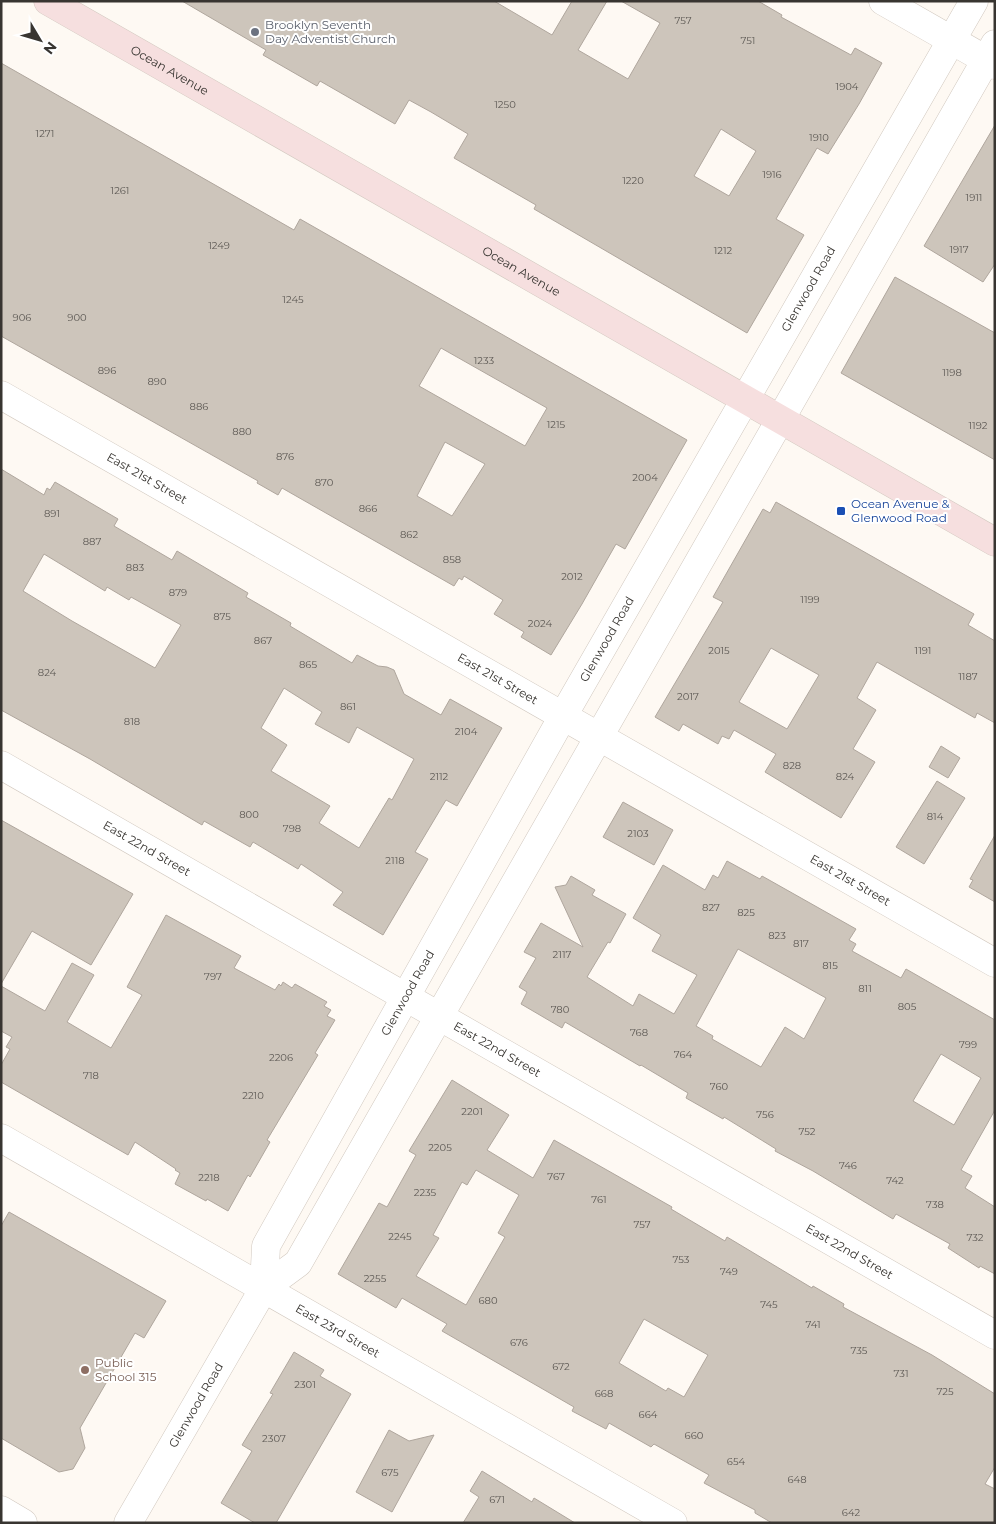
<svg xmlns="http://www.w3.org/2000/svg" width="996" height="1524" font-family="Montserrat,sans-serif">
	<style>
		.building { fill: #cdc5bb; stroke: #afa69d; fill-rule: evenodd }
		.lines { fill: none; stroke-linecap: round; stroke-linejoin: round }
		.street-casing { stroke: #d1c8bf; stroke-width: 29 }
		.secondary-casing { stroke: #d1c8bf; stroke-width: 29 }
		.street { stroke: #fff; stroke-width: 28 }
		.secondary { stroke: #f6dfdf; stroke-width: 28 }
		.worship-dot { fill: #6b7280; stroke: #fff; stroke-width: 2 }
		.transit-dot { fill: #1a4fb4; stroke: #fff; stroke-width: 2 }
		.education-dot { fill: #8d6e63; stroke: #fff; stroke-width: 2 }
		.labels { text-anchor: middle; stroke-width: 4; stroke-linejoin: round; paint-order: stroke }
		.number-label { font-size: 10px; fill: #5d5954 }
		.worship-label { font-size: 12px; fill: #5b616d; stroke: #fff; text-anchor: start }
		.street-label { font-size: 12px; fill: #383531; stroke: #fff }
		.transit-label { font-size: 12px; fill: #164399; stroke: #fff; text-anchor: start }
		.education-label { font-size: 12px; fill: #785e54; stroke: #fff; text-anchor: start }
	</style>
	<rect width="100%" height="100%" fill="#fef9f3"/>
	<!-- building -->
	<g class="building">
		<path d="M182 1H494L552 35 572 1H607L578 50 628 79 660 23 621 1H758L782 15 781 17 851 55 855 48 882 63 859 104 828 154 817 148 776 219 804 235 747 333 534 209 536 205 454 158 468 134 431 112 409 100 395 124 320 81 317 86 263 55 266 50ZM721 129 756 151 729 196 694 176Z"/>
		<path d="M1 63 294 230 300 219 687 440 625 549 616 544 582 604 551 655 521 637 524 632 494 614 503 600 464 576 462 580 459 578 454 586 282 488 278 495 257 483 258 481 1 336ZM441 348 547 408 525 446 419 386ZM445 442 485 464 452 516 417 496Z"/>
		<polygon points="995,125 995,264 983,282 924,246"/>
		<polygon points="895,277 995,333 995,460 841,373"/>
		<path d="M1 469 44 495 47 488 50 490 55 482 118 519 114 526 172 560 177 551 248 593 246 597 291 623 290 626 352 663 357 655 378 666 387 667 394 670 404 694 441 715 450 699 502 728 457 806 446 800 415 852 428 859 383 935 333 905 343 892 301 864 298 869 253 842 250 847 204 821 202 825 90 759 1 710ZM44 554 105 591 107 587 129 600 131 597 181 625 155 668 72 621 23 591ZM284 688 322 712 315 724 349 743 357 727 414 759 392 800 389 798 359 848 319 823 330 806 271 771 287 745 261 728Z"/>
		<path d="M776 502 974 614 968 625 995 641V723L977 713 975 718 877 662 857 698 876 710 853 749 875 762 841 818 765 772 776 754 734 730 729 739 722 736 718 744 683 724 679 731 655 717 723 602 713 597 763 509 770 513ZM771 648 819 675 787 729 739 702Z"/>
		<polygon points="941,746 960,758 948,778 929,767"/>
		<polygon points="937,781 965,798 924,864 896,847"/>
		<polygon points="623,802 673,830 654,865 603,837"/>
		<polygon points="1,820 133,894 91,965 32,931 1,984"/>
		<polygon points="995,835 995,902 969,887 973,880 970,879"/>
		<path d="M727 861 760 879 762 876 856 929 849 940 856 944 852 951 901 978 906 969 995 1020V1110L961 1170 972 1176 965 1188 995 1207V1274L980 1266 979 1268 948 1248 950 1244 896 1214 893 1219 813 1171 775 1151 776 1149 724 1117 723 1119 686 1098 688 1093 641 1065 640 1066 565 1022 562 1028 521 1004 527 992 519 987 536 958 524 952 541 923 583 947 555 887 566 885 571 876 595 890 592 895 626 914 610 943 608 942 587 977 633 1006 639 994 674 1014 697 975 652 951 661 935 633 918 663 865 705 890 713 875 718 878ZM738 949 826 998 804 1039 785 1027 761 1067 712 1039 713 1036 696 1026ZM941 1054 981 1078 954 1125 913 1101Z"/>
		<polygon points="166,915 241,956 234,968 275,990 279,984 281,986 283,982 292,988 295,984 327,1002 324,1006 331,1010 327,1016 335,1020 315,1053 318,1055 267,1140 270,1142 250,1177 248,1175 228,1211 207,1199 206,1201 175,1184 180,1173 175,1170 176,1169 135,1142 128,1155 1,1082 1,1065 10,1049 6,1047 12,1037 1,1031 1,986 45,1011 72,963 94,975 67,1022 111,1048 142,995 127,987"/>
		<path d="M452 1080 509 1115 487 1150 533 1178 554 1140 672 1207 671 1209 725 1241 727 1237 812 1288 813 1286 844 1304 843 1307 932 1355 995 1394V1467L985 1484 995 1489V1523H772L755 1513V1510L704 1483 709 1475 654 1444 651 1447 609 1423 606 1429 572 1411 574 1407 442 1331 447 1324 402 1298 396 1308 338 1274 379 1203 387 1207 416 1155 409 1151ZM476 1170 519 1195 498 1233 505 1237 466 1305 416 1276 439 1238 433 1235 462 1182 467 1185ZM644 1319 708 1355 684 1397 668 1388 666 1391 619 1363Z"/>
		<polygon points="9,1212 166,1301 144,1338 135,1333 80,1428 85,1448 73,1469 59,1472 1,1438 1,1226"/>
		<polygon points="294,1352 324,1370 320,1376 351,1394 276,1523 255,1523 221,1503 252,1451 242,1445 273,1394 270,1393"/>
		<polygon points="389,1430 409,1441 434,1435 392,1512 356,1492"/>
		<polygon points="482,1471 532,1502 534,1498 575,1523 463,1523 479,1497 470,1491"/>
	</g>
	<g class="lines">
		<!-- street casing -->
		<g class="street-casing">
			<g id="street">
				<polyline points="883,1 995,65"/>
				<path id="s1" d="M1 395 995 963"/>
				<path id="s2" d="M1 765 995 1335"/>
				<path id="s3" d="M1 1138 673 1523"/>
				<path id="s4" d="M264 1288 266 1246 563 716 974 1"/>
				<polyline points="1,1510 23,1523"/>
				<path id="s5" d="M128 1523 264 1288 298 1263 995 44"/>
			</g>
		</g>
		<!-- secondary casing -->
		<g class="secondary-casing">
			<g id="secondary">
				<path id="s6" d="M48 1 995 542"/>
			</g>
		</g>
		<!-- street -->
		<use href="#street" class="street"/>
		<!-- secondary -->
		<use href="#secondary" class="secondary"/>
	</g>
	<!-- markers -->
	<circle class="worship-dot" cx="255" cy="32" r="5"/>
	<rect class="transit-dot" x="836" y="506" width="10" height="10" rx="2.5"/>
	<circle class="education-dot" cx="85" cy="1370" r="5"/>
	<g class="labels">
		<!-- number labels -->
		<g class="number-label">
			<text x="683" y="24">757</text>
			<text x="748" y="44">751</text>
			<text x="847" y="90">1904</text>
			<text x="505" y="108">1250</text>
			<text x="45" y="137">1271</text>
			<text x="819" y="141">1910</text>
			<text x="772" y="178">1916</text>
			<text x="633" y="184">1220</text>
			<text x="120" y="194">1261</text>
			<text x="974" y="201">1911</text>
			<text x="219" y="249">1249</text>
			<text x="959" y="253">1917</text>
			<text x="723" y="254">1212</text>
			<text x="293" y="303">1245</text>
			<text x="22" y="321">906</text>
			<text x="77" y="321">900</text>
			<text x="484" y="364">1233</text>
			<text x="107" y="374">896</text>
			<text x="952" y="376">1198</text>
			<text x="157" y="385">890</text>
			<text x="199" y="410">886</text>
			<text x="556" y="428">1215</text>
			<text x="978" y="429">1192</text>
			<text x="242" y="435">880</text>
			<text x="285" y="460">876</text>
			<text x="645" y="481">2004</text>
			<text x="324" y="486">870</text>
			<text x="368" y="512">866</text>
			<text x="52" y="517">891</text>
			<text x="409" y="538">862</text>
			<text x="92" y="545">887</text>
			<text x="452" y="563">858</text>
			<text x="135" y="571">883</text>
			<text x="572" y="580">2012</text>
			<text x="178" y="596">879</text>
			<text x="810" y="603">1199</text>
			<text x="222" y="620">875</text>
			<text x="540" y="627">2024</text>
			<text x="263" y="644">867</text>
			<text x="719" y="654">2015</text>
			<text x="923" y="654">1191</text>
			<text x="308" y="668">865</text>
			<text x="47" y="676">824</text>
			<text x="968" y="680">1187</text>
			<text x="688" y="700">2017</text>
			<text x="348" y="710">861</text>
			<text x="132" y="725">818</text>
			<text x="466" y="735">2104</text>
			<text x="792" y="769">828</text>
			<text x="439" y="780">2112</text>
			<text x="845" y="780">824</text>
			<text x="249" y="818">800</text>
			<text x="935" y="820">814</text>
			<text x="292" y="832">798</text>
			<text x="638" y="837">2103</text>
			<text x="395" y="864">2118</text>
			<text x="711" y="911">827</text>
			<text x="746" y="916">825</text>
			<text x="777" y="939">823</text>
			<text x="801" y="947">817</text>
			<text x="562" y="958">2117</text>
			<text x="830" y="969">815</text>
			<text x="213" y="980">797</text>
			<text x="865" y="992">811</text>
			<text x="907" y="1010">805</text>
			<text x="560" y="1013">780</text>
			<text x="639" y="1036">768</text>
			<text x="968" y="1048">799</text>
			<text x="683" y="1058">764</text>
			<text x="281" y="1061">2206</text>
			<text x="91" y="1079">718</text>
			<text x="719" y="1090">760</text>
			<text x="253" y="1099">2210</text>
			<text x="472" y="1115">2201</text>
			<text x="765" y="1118">756</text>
			<text x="807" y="1135">752</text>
			<text x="440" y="1151">2205</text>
			<text x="848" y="1169">746</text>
			<text x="556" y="1180">767</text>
			<text x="209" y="1181">2218</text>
			<text x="895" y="1184">742</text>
			<text x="425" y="1196">2235</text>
			<text x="599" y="1203">761</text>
			<text x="935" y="1208">738</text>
			<text x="642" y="1228">757</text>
			<text x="400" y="1240">2245</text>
			<text x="975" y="1241">732</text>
			<text x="681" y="1263">753</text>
			<text x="729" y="1275">749</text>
			<text x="375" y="1282">2255</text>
			<text x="488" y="1304">680</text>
			<text x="769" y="1308">745</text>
			<text x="813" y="1328">741</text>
			<text x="519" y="1346">676</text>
			<text x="859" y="1354">735</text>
			<text x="561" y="1370">672</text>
			<text x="901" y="1377">731</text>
			<text x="305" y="1388">2301</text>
			<text x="945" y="1395">725</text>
			<text x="604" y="1397">668</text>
			<text x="648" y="1418">664</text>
			<text x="694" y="1439">660</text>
			<text x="274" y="1442">2307</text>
			<text x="736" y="1465">654</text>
			<text x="390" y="1476">675</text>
			<text x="797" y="1483">648</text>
			<text x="497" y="1503">671</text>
			<text x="851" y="1516">642</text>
		</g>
		<!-- worship labels -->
		<g class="worship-label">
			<text x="265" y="29">Brooklyn Seventh<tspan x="265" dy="14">Day Adventist Church</tspan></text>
		</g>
		<!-- street labels -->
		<g class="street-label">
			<text dy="4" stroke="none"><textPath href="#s6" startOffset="140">Ocean Avenue</textPath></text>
			<text dy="4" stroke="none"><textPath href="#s6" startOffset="545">Ocean Avenue</textPath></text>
			<text dy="4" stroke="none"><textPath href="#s4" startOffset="1142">Glenwood Road</textPath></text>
			<text dy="4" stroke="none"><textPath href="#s1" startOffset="168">East 21st Street</textPath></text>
			<text dy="4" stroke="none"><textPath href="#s4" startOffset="738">Glenwood Road</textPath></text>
			<text dy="4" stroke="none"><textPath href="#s1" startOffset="572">East 21st Street</textPath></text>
			<text dy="4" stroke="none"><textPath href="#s2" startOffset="168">East 22nd Street</textPath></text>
			<text dy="4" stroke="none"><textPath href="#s1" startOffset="978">East 21st Street</textPath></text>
			<text dy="4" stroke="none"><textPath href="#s4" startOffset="332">Glenwood Road</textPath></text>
			<text dy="4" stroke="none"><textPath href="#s2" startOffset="572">East 22nd Street</textPath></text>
			<text dy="4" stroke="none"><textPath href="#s2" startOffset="978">East 22nd Street</textPath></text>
			<text dy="4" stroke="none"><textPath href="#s3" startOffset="388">East 23rd Street</textPath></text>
			<text dy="4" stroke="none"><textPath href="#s5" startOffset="136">Glenwood Road</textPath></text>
		</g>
		<!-- transit labels -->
		<g class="transit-label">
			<text x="851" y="508">Ocean Avenue &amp;<tspan x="851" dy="14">Glenwood Road</tspan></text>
		</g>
		<!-- education labels -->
		<g class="education-label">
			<text x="95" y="1367">Public<tspan x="95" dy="14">School 315</tspan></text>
		</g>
	</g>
	<!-- border -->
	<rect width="996" height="1524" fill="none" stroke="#383531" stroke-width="5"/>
	<!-- north arrow -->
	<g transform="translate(40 40) rotate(128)" stroke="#ffffff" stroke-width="4" paint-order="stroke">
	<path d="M0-4L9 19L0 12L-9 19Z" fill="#383531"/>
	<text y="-8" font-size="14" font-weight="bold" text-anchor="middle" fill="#383531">N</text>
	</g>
</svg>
